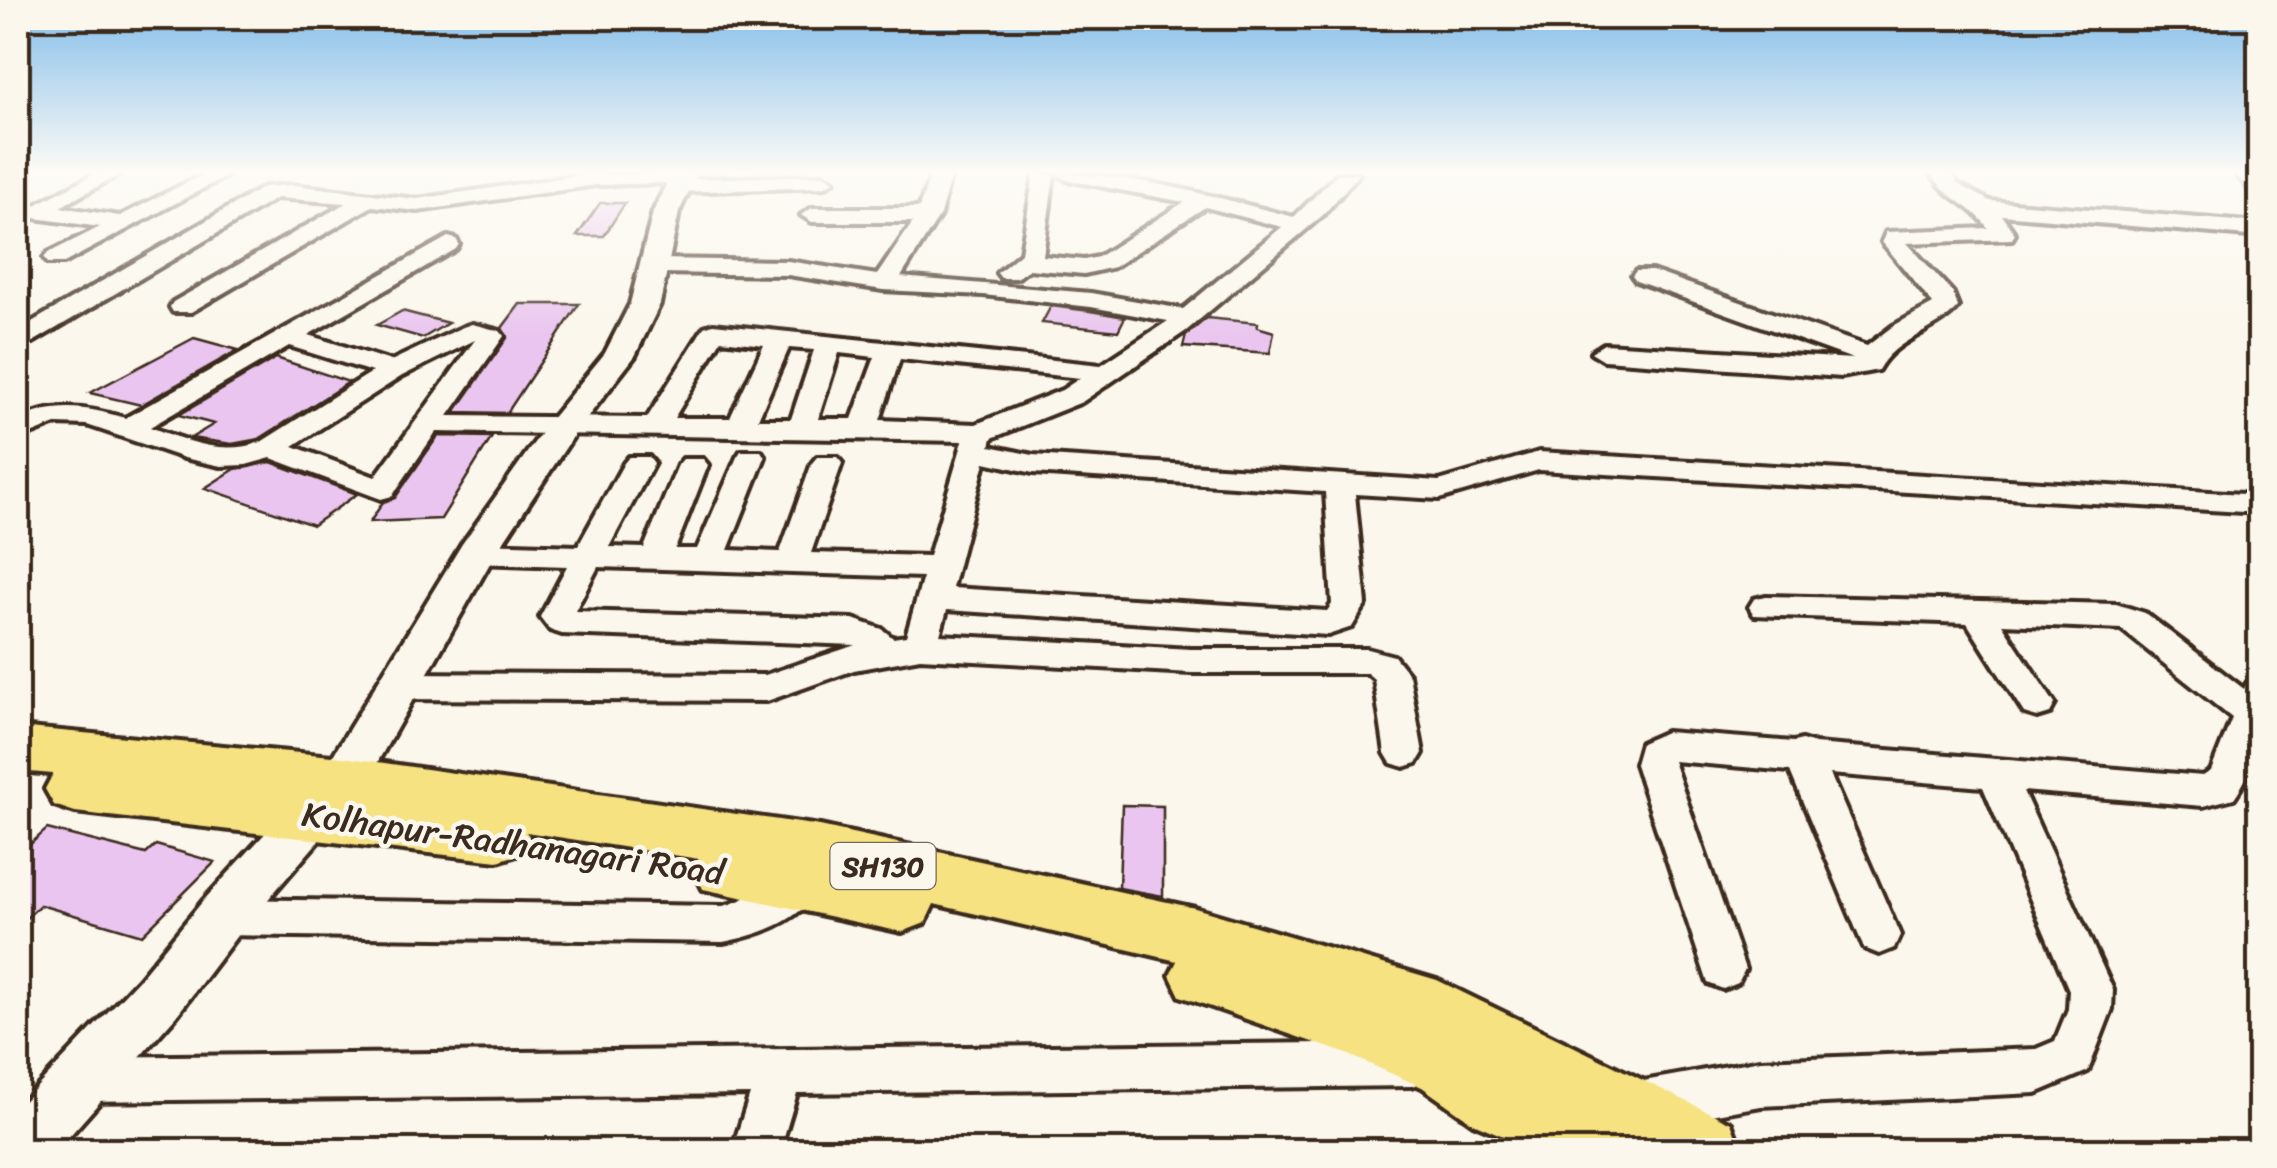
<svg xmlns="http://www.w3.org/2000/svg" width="2277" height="1168" font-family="Sriracha,sans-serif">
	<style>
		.building { fill: #eac5ef; stroke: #3b2a1e; stroke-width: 2.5 }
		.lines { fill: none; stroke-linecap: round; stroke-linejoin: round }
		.minor-casing { stroke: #3b2a1e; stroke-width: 8 }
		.tertiary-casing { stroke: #3b2a1e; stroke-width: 8 }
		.primary-casing { stroke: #3b2a1e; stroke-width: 8 }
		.minor { fill: #fbf7ec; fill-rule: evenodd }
		.tertiary { fill: #fbf7ec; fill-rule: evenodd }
		.primary { fill: #f7e281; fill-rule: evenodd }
		.labels { text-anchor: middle; stroke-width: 9; stroke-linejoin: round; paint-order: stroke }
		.shield { fill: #fbf7ec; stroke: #75685c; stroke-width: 2.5 }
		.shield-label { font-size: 28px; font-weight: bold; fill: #3b2a1e }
		.near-street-label { font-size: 35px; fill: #3b2a1e; stroke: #fbf7ec }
	</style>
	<rect width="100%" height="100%" fill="#fbf7ec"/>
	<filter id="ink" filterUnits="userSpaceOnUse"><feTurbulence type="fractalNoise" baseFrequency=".01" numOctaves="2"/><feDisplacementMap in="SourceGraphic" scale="20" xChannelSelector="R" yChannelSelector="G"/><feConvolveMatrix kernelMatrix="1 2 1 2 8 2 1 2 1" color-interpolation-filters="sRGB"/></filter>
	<g filter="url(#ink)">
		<!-- building -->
		<g class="building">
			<polygon points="600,203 625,203 604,236 577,236"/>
			<polygon points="520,304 579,304 507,413 455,412 507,338 502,328"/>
			<polygon points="1051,306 1090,311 1125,317 1118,331 1042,323"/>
			<polygon points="402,311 448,323 423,338 377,325"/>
			<polygon points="1207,318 1258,323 1257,327 1274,332 1270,353 1183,347 1186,335"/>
			<polygon points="194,338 238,350 141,405 90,393"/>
			<polygon points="276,358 349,382 259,439 232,444 191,438 214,424 179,415"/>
			<polygon points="438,436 492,437 441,519 370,522 383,502 395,498"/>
			<polygon points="271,462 357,494 313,525 205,488 235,469"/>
			<polygon points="1122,805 1163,806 1163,896 1119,888"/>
			<polygon points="47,829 146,854 156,845 215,862 142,935 40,905 18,926 18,855"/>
		</g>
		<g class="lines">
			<!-- minor casing -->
			<g class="minor-casing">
				<g id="minor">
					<polygon points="94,174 120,174 60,207 120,216 204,174 230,174 64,263 48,263 44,258 48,253 100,227 35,218 24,211"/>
					<polygon points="587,174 692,174 691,179 824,175 834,181 824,187 678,192 671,190 670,183 596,185 417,211 372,206 191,312 173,312 170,307 173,302 346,203 277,198 33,342 18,343 18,330 264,187 293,185 417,199"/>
					<path d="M931 174H951L940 215 901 277 1091 293 1183 309 1282 227 1205 207 1114 267 1084 274 1029 269 1017 278H1001L997 273 1021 253 1034 174H1054L1043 256 1084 260 1098 257 1184 202 1067 180 1057 174C1140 174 1214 197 1294 217L1337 174H1359L1323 215 1186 331 1082 402 992 438 990 446 1033 455 1439 481 1539 452 2260 495V513L1539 470 1439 499 1355 494 1366 604 1352 627 1328 635 947 610 940 635 1191 649H1367L1394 656 1409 675 1423 753 1417 763 1404 767 1391 763 1385 753 1374 679 1367 673H1191L920 658 854 670 767 701 400 699 387 695 382 686 387 677 400 673 765 675 856 645 562 634 550 630 540 617 567 566 476 563 465 560 460 553 465 546 476 543 578 546 624 463 629 457H649L654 463 609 547 644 548 678 465 683 459H703L708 465 675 549H697L737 457 741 451H761L765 457 728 550 780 552 812 463 817 457H837L842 463 811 553 929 556 963 441 436 432 392 496 381 499 271 458 246 465 221 466 184 458 87 425 56 424 18 439V420C55 402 87 407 125 418L448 237 456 239 459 244 456 249 308 335 391 361 463 327 472 324 500 331 504 336 448 416 647 418 704 327 713 324 1101 365 1168 321 1091 307 983 295 883 290 788 275 656 273 644 266 656 259 788 261 877 275 913 222H812L801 215 812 208H919ZM475 340 375 477 293 446 402 376ZM721 340 764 345 730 418H674ZM289 346 372 372 261 442C222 456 187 441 150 427ZM789 348 814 350 791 419H758ZM839 353 875 357 852 419H818ZM900 359 1080 378 1062 390 976 424 880 420ZM985 462 1033 473 1325 492 1332 604 1327 611 952 588ZM598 567 923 577 906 636 893 638 882 629 853 619 575 611Z"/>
					<path d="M1932 174H1952L1958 184 1990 201 2260 223V237L2002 215 2015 234 2012 239 1907 243 1953 293 1958 307C1935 333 1896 337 1878 370L1841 377 1604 360 1591 352 1604 344 1853 359 1636 281 1632 276 1636 271H1652L1867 346 1893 326 1933 304 1882 242 1886 232 1988 228C1972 204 1946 199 1932 174Z"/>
					<polygon points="2236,174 2257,174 2260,196 2253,194"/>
					<path d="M1766 596 2116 604 2145 613 2244 689 2247 683 2260 679C2260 722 2261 761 2234 798L2203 806 2023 791 2113 990 2112 1009 2088 1071 2036 1093 1761 1106 1638 1128 1621 1121 1614 1105 1621 1089 1638 1082 1761 1060 2036 1049 2055 1041 2068 1009 2069 990 1983 787 1830 774 1900 935 1894 948 1879 954 1864 948 1790 771 1673 761 1745 969 1738 983 1723 989 1708 983 1635 764 1641 743 1666 732 1794 742 1802 740 1815 744 2203 776 2211 771 2232 718 2121 629 2002 624 2055 704 2050 713 2037 717 2024 713 1967 623 1754 615 1749 607 1754 599Z"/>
					<path d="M800 868 815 873 821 885C803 921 759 935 723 942L221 935 206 930 200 917 206 904 221 899 723 906C754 899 772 877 800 868Z"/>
					<polygon points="1412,1042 1428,1048 1435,1064 1428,1080 1412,1086 797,1093 780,1150 732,1150 750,1094 81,1101 64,1095 58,1079 64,1063 81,1057"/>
				</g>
			</g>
			<!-- tertiary casing -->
			<g class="tertiary-casing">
				<polygon id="tertiary" points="671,174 697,174 679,212 660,304 635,356 576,432 494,556 360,793 239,933 177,1015 57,1150 18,1150 18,1107 139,979 203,901 326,767 462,544 551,419 605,353 630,304 653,212"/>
			</g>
			<!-- primary casing -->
			<g class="primary-casing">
				<polygon id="primary" points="18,727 343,757 820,826 1195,908 1437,980 1731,1123 1741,1150 1536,1150 1473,1123 1422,1087 1347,1054 1180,996 1170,975 1177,961 934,904 925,923 902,932 703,889 694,870 699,859 526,832 529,836 520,854 498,861 75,812 54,805 45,789 53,774 18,771"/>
			</g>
			<!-- minor -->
			<use href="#minor" class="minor"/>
			<!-- tertiary -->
			<use href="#tertiary" class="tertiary"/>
			<!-- primary -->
			<use href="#primary" class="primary"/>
		</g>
	</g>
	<!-- sky -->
	<linearGradient id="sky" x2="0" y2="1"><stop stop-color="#83bdea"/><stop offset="0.51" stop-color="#fdfbf6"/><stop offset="1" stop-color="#fdfbf6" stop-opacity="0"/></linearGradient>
	<rect width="2277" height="338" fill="url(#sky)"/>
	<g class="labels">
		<!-- shield labels -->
		<rect class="shield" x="830.5" y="843" width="105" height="46" rx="8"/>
		<g class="shield-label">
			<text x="883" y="876">SH130</text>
		</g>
		<!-- near-street labels -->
		<g class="near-street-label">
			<text transform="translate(513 843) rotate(8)" y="12">Kolhapur-Radhanagari Road</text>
		</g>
	</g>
	<!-- margin -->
	<rect width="2277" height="1168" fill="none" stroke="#fbf7ec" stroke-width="60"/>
	<rect x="30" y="30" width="2217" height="1108" fill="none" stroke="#3b2a1e" stroke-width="4" filter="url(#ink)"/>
</svg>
